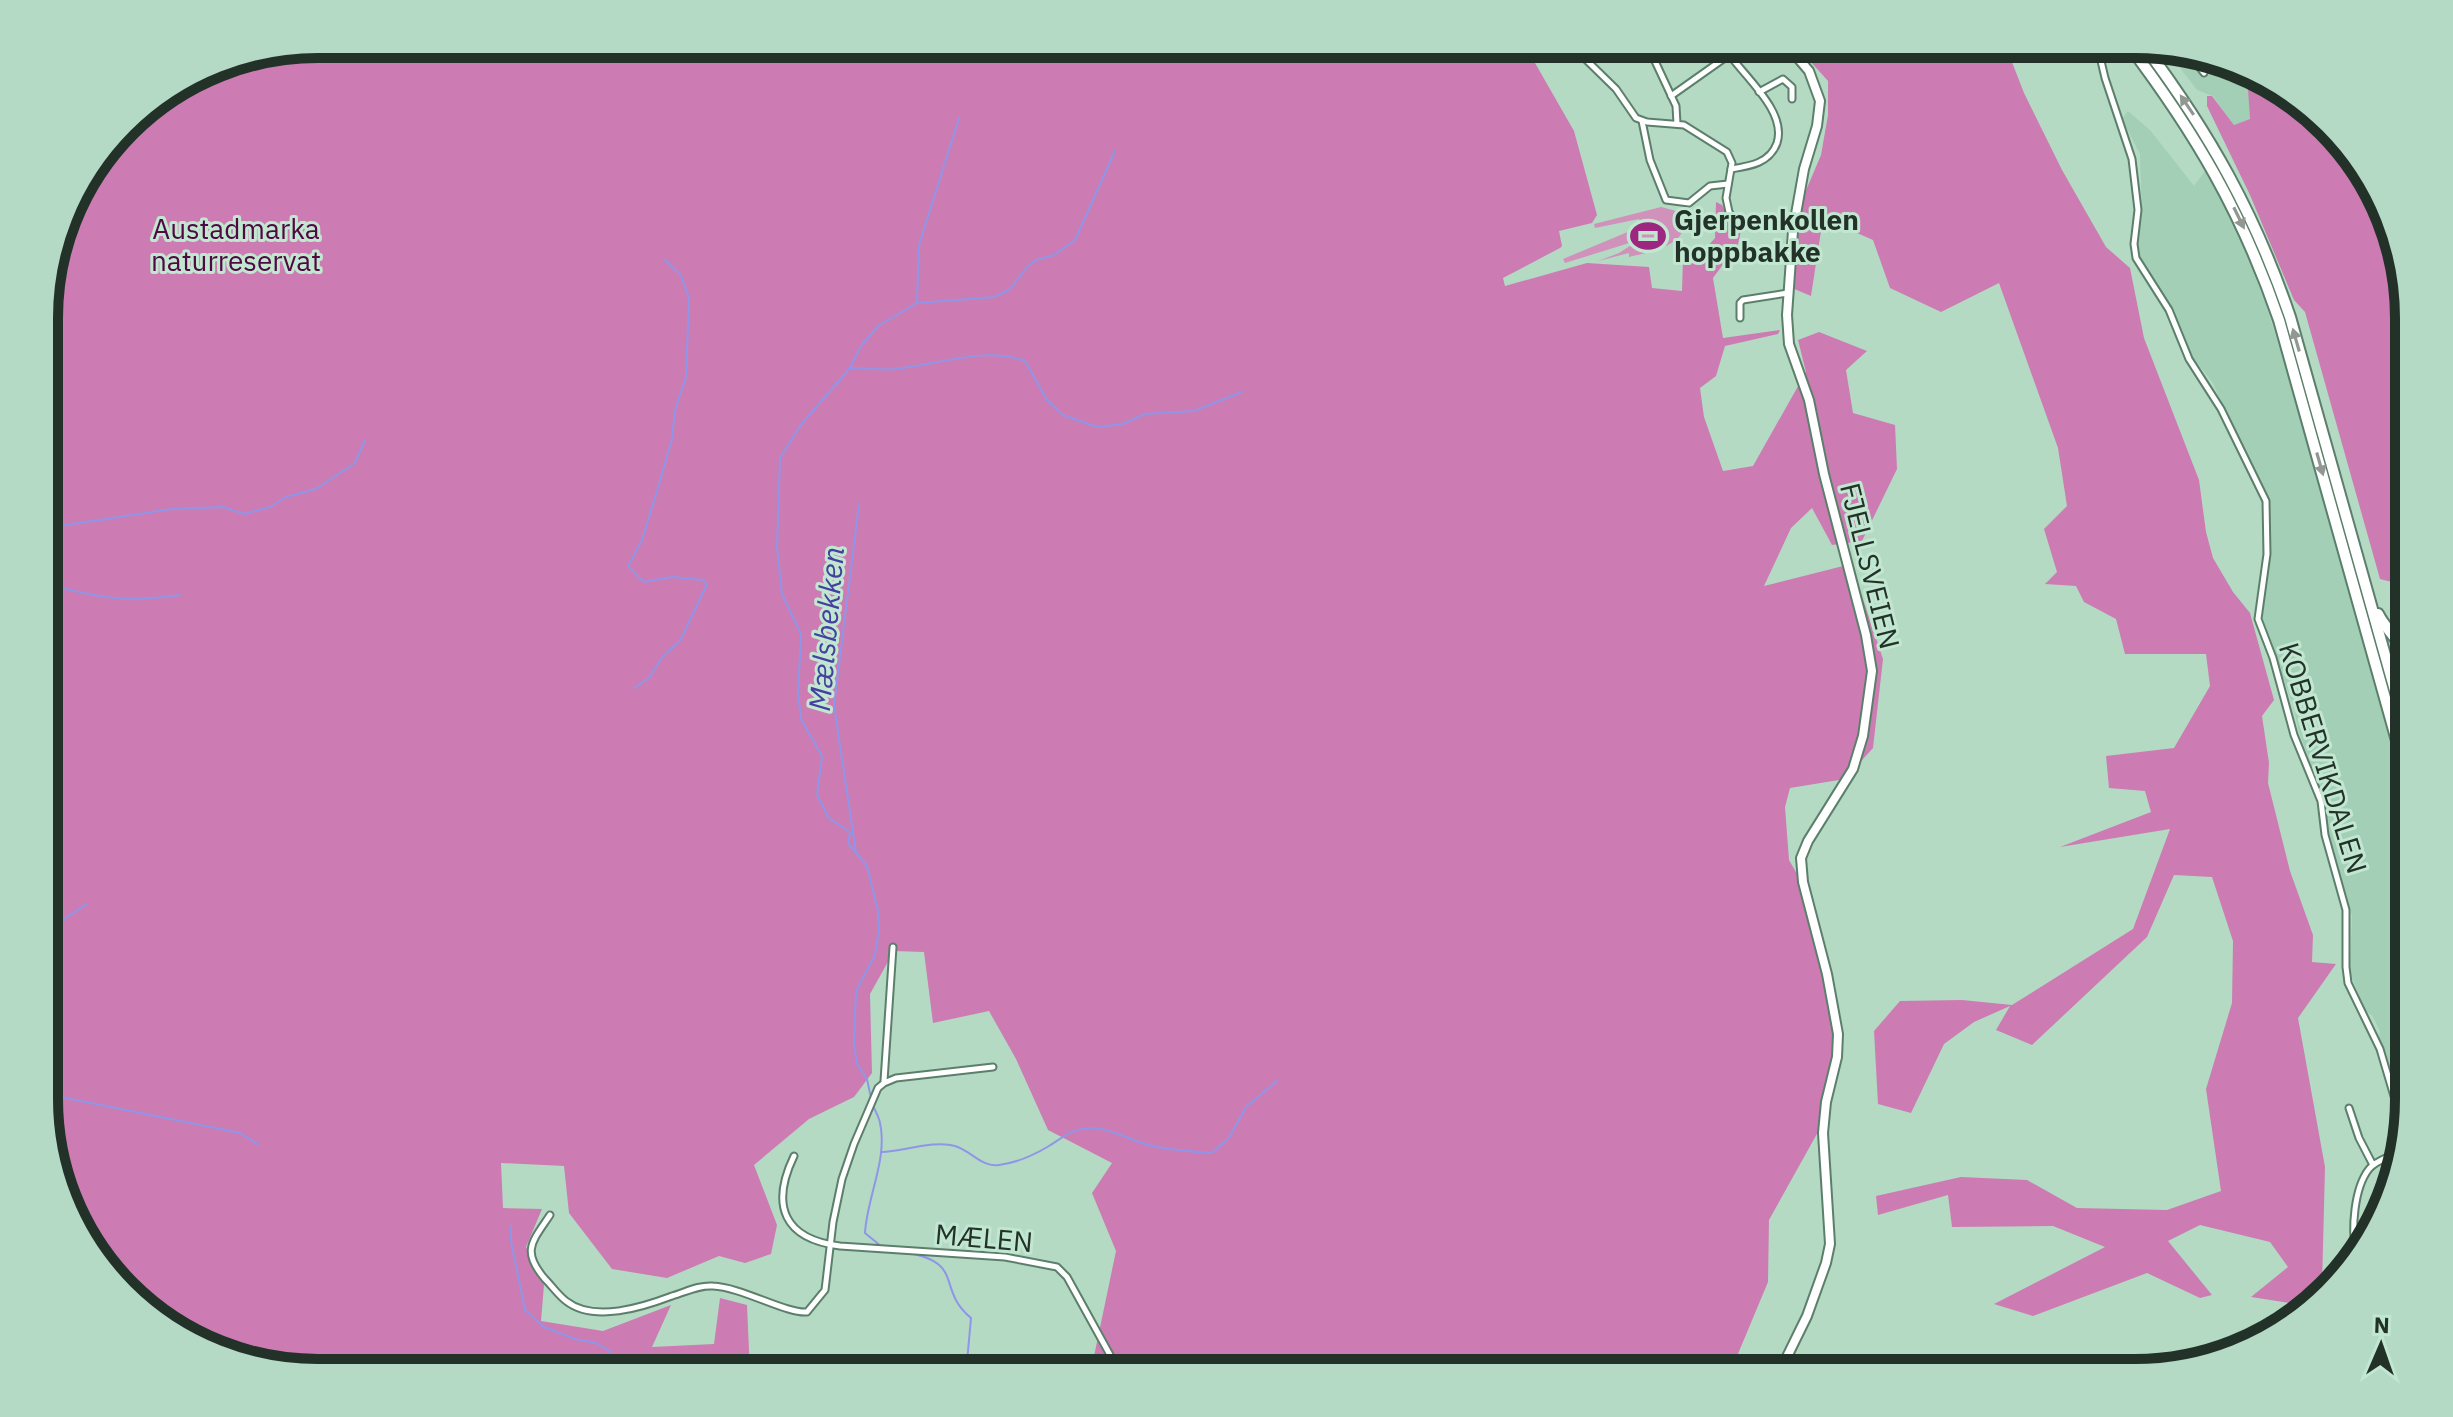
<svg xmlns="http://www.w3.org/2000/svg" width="2453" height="1417" font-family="'IBM Plex Sans',sans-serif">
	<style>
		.built { fill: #a2cfb5 }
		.green { fill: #d091bb }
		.forest { fill: #cc7cb3 }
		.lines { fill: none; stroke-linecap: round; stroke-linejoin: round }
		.stream { stroke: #8f96e8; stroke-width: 2 }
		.minor-casing { stroke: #5c7f6b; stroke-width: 9 }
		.secondary-casing { stroke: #5c7f6b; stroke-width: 12 }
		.motorway-casing { stroke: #5c7f6b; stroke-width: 14 }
		.minor { stroke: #fff; stroke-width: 5 }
		.secondary { stroke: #fff; stroke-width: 8 }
		.motorway { stroke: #fff; stroke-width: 10 }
		.oneway { fill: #919894 }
		.labels { text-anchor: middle; stroke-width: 6; stroke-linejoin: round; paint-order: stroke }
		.poi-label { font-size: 28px; font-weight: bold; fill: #233229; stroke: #c1e7d1; text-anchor: start }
		.park-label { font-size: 28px; fill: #510741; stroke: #c1e7d1 }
		.street-label { font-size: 28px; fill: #233229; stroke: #c1e7d1 }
		.water-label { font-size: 30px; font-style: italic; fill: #4340a0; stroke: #c1e7d1 }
		.rim { fill: none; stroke: #233229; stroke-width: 10 }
	</style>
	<rect width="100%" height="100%" fill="#b4dac4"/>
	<!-- built -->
	<g class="built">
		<polygon points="2169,53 2247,74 2251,119 2234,125 2213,96 2197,90"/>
		<polygon points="2128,111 2150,130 2194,186 2207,168 2241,240 2266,305 2408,768 2408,1116 2406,1123 2379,1038 2380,1031 2372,1015 2365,1011 2350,972 2352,916 2328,832 2324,798 2299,732 2293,705 2262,619 2271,540 2269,508 2261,484 2237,439 2213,383 2191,355 2182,329 2164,297 2146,270 2139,254 2137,245 2142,215 2140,154 2122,119"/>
	</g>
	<!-- green -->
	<path class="green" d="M1661 207 1680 212C1697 244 1650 252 1629 257V253L1598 261 1619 253 1639 240 1565 263 1563 259 1642 226 1639 219 1595 228 1594 224Z"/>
	<!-- forest -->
	<g class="forest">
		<polygon points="318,44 1527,44 1531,56 1574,131 1597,215 1592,223 1559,231 1562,246 1560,248 1503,278 1505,286 1587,263 1649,267 1652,288 1682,291 1683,259 1706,248 1715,238 1716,202 1722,205 1729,218 1742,227 1738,244 1713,278 1723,338 1780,330 1778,334 1725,346 1716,376 1700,388 1704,417 1723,471 1753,466 1806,372 1798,340 1819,332 1867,351 1846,370 1853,413 1895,425 1897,469 1862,541 1832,545 1812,508 1791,528 1764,586 1851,564 1883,659 1873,748 1845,779 1790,788 1785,807 1789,860 1804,886 1838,1030 1823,1123 1769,1220 1768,1282 1730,1373 1108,1373 1093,1361 1116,1251 1092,1193 1112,1163 1048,1130 1016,1059 989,1011 933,1023 924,952 894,951 870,994 872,1073 854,1097 809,1119 754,1165 777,1225 771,1254 745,1263 719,1256 667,1278 612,1269 569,1213 564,1166 501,1163 503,1208 542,1209 526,1247 544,1285 541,1321 603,1331 671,1305 652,1347 714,1344 720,1298 747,1305 750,1373 318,1373 181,1336 90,1251 46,1134 46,283 72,197 137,112 214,65"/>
		<polygon points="1753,44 2005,44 2024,93 2062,170 2106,247 2130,268 2144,338 2199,480 2206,532 2213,558 2233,592 2250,613 2274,700 2262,716 2269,763 2268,783 2290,871 2313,935 2312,962 2336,964 2298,1018 2325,1167 2322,1286 2289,1320 2289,1303 2251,1297 2288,1267 2270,1242 2200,1225 2168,1241 2212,1295 2200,1298 2147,1273 2033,1316 1994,1304 2105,1247 2053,1226 1952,1227 1948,1195 1878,1215 1876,1196 1961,1177 2027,1180 2077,1208 2167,1210 2221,1191 2206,1089 2232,1003 2233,941 2212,877 2174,875 2147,937 2032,1045 1996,1030 2010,1006 1974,1022 1944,1044 1911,1113 1878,1104 1874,1031 1900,1001 1962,1000 2012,1005 2133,929 2170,829 2060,847 2151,812 2145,791 2109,788 2106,756 2174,748 2210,686 2206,654 2125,654 2116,619 2084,602 2076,586 2045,584 2057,572 2044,529 2067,506 2058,448 1999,283 1941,312 1890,288 1873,240 1848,229 1821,231 1811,296 1792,288 1798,222 1804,195 1821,155 1828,115 1828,81 1802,52 1759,54"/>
		<polygon points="2247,74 2272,81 2372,181 2408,300 2408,586 2380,579 2305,312 2294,300 2250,195 2207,106 2207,96 2212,96 2234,125 2250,119"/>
	</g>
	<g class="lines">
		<!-- stream -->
		<g class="stream">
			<polyline points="917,302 919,245 959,118"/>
			<path d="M851 368C865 368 881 371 895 369 938 365 983 346 1025 361L1047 400 1063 415 1097 427 1123 424 1145 414 1194 411 1242 392"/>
			<polyline points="46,528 172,509 223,507 244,514 270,507 286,497 316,489 355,463 365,440"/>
			<path d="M46 584C99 598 125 603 180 595"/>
			<polyline points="634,688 649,678 663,656 680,641 707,584 703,580 672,577 644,582 628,566 642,540 657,491 672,439 675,410 686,377 689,298 681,275 665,260"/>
			<polyline points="856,852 834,705 859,504"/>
			<polyline points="46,931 87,904"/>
			<polyline points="46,1094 240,1133 259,1145"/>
			<polyline points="871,1098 867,1079 857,1064 854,1043 856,991 875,955 879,930 878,911 867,866 848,843 850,832 829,818 817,795 822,756 801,719 798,694 801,634 782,594 777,548 780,458 800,426 850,368 861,346 878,326 917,303 995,297 1010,289 1028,266 1036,260 1054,255 1075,240 1115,151"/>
			<path d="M873 1105C875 1111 879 1117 880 1123 888 1159 867 1197 865 1233L882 1247"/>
			<path d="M882 1152C903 1151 936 1140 955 1146 970 1150 982 1168 999 1165 1016 1163 1034 1155 1049 1146 1062 1138 1072 1129 1088 1128 1108 1128 1116 1134 1134 1140 1158 1150 1187 1151 1212 1153L1229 1138 1246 1107 1277 1081"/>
			<polyline points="511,1226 511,1241 525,1310 544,1327 575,1339 596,1343 610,1351 621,1373"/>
			<path d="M903 1252C967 1262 935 1288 971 1318L966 1373"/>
		</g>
		<!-- minor casing -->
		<g class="minor-casing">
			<g id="minor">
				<polyline points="1570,44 1616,89 1636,118 1647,122 1684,125 1727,152 1732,163 1726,198 1729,212 1734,219 1744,222 1794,219"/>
				<polyline points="1647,44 1676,106 1677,124"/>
				<path d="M1722 44C1738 72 1788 109 1777 143 1770 163 1750 166 1731 169"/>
				<polyline points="2097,44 2105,78 2132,159 2138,210 2134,244 2136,258 2169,310 2189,359 2221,409 2266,501 2267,554 2258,619 2273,658 2294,735 2321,801 2325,835 2346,910 2346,967 2348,983 2380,1049 2404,1130"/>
				<polyline points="2194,60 2204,73"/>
				<polyline points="1759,92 1783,79 1792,87 1792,99"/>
				<polyline points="1671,96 1729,55"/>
				<polyline points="1642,121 1650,160 1666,200 1689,203 1710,186 1728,184"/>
				<polyline points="1740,318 1740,303 1743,300 1788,293"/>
				<polyline points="884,1081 893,947"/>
				<polyline points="2349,1108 2359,1138 2373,1165"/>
				<path d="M794 1156C770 1206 784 1239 840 1246L1005 1257 1057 1267 1067 1277 1120 1373"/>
				<path d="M550 1215C532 1242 521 1251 545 1279 552 1286 558 1295 566 1301 594 1323 643 1307 672 1296 686 1292 698 1285 713 1286 741 1287 787 1314 807 1312L825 1290 833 1222 842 1179 854 1144 878 1088 884 1083 896 1078 993 1067"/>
				<path d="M2356 1252C2351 1230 2354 1188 2369 1169 2375 1161 2389 1157 2397 1153"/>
			</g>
		</g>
		<!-- secondary casing -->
		<g class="secondary-casing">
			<polyline id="secondary" points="1779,1373 1807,1316 1826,1263 1830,1244 1823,1133 1826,1102 1837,1057 1838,1034 1827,974 1803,882 1801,858 1808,841 1853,769 1863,736 1872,671 1866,635 1824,474 1809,400 1789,344 1787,315 1793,231 1804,169 1817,126 1820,101 1809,71 1786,44"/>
		</g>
		<!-- motorway casing -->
		<g class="motorway-casing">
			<g id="motorway">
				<path d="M2128 44C2196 134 2242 212 2279 320L2408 780"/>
				<path d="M2145 47C2210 134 2255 214 2290 317L2408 737"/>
				<path d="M2378 614C2387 632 2403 642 2408 662"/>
			</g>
		</g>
		<!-- minor -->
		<use href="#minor" class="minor"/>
		<!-- secondary -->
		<use href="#secondary" class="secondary"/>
		<!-- motorway -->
		<use href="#motorway" class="motorway"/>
	</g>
	<!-- one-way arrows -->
	<defs><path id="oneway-solid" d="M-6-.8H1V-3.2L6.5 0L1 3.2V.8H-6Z" transform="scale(2)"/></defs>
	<g class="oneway">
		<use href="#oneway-solid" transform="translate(2187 105) rotate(-124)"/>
		<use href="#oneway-solid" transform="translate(2239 218) rotate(64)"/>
		<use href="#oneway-solid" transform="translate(2296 340) rotate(-106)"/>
		<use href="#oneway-solid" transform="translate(2320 464) rotate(74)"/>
	</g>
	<!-- icons -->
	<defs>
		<g id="stadium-bare" transform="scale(2.76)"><path d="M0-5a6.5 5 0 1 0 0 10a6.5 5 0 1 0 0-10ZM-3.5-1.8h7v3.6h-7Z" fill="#9c2680" stroke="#c1e7d1" stroke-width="2.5" paint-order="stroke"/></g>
	</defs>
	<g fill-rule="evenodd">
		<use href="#stadium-bare" x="1648" y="236"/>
	</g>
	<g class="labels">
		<!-- poi labels -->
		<g class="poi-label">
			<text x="1674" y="230">Gjerpenkollen<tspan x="1674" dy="32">hoppbakke</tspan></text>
		</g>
		<!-- park labels -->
		<g class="park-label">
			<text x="236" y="239">Austadmarka<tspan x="236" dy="32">naturreservat</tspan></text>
		</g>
		<!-- street labels -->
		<g class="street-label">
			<text transform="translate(1870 566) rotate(76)" y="10">FJELLSVEIEN</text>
			<text transform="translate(2323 758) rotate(73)" y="10">KOBBERVIKDALEN</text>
			<text transform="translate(984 1238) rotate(5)" y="10">MÆLEN</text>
		</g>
		<!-- water labels -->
		<g class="water-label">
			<text transform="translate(827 629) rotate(-85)" y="10">Mælsbekken</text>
		</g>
	</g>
	<!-- crop -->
	<path d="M0 0H2453V1417H0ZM318 58H2135A260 260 0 0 1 2395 318V1099A260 260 0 0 1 2135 1359H318A260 260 0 0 1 58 1099V318A260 260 0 0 1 318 58Z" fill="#b4d9c4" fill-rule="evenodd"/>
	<path class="rim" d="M318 58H2135A260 260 0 0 1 2395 318V1099A260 260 0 0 1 2135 1359H318A260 260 0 0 1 58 1099V318A260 260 0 0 1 318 58Z"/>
	<!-- north arrow -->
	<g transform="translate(2381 1345) rotate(2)" stroke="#c1e7d1" stroke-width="6" paint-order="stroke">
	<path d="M0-6L14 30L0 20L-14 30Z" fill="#233229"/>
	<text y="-12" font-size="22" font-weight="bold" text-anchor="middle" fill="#233229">N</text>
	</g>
</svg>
